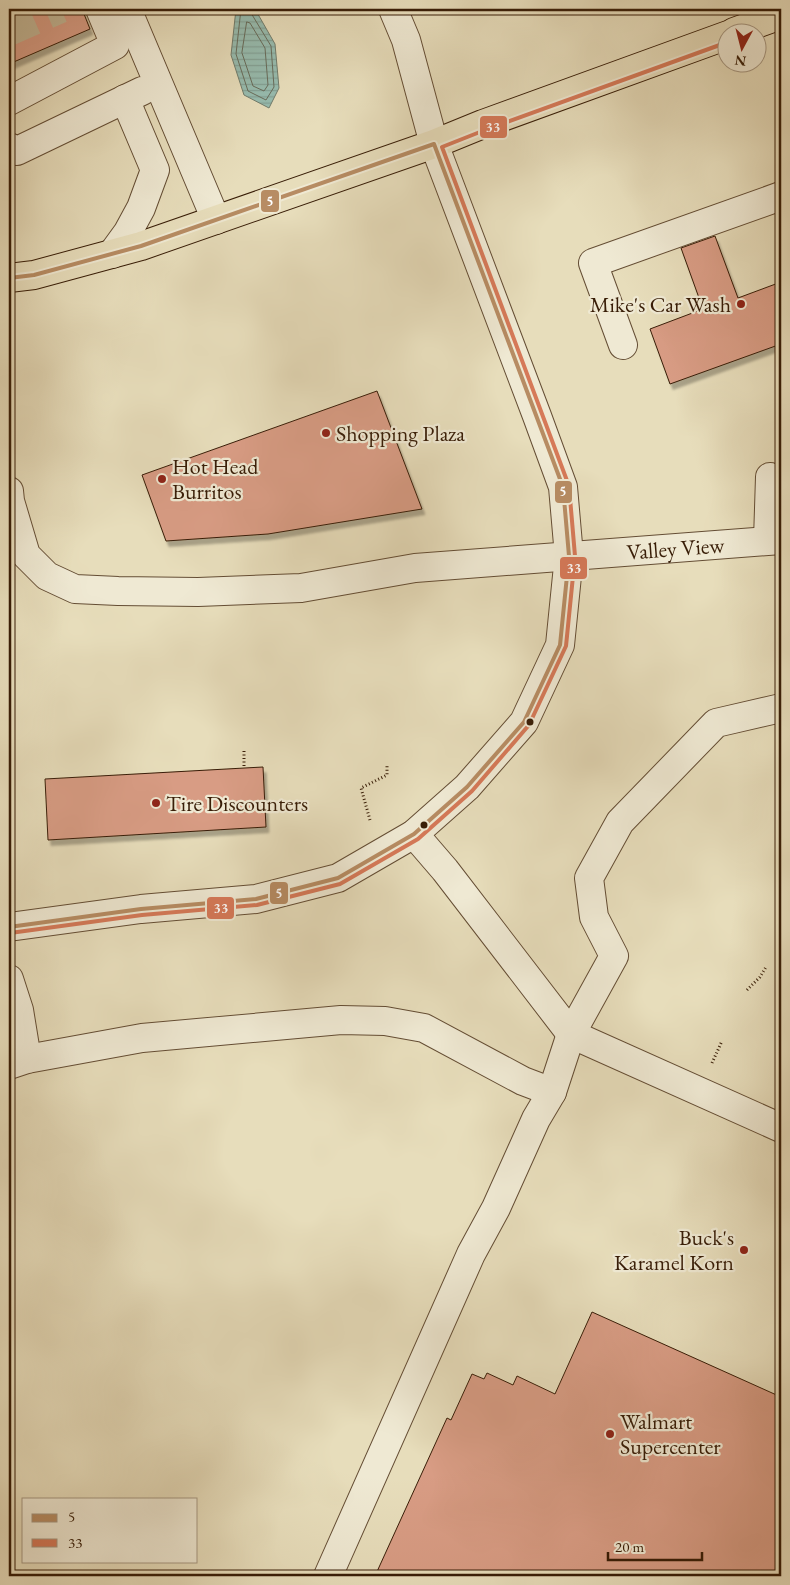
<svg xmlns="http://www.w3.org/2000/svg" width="790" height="1585" font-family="'EB Garamond',serif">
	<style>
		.water { fill: url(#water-rules); stroke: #717c6c }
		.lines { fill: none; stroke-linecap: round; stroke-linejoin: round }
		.shore { stroke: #686c5b; stroke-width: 1 }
		.building { fill: #d89c84; stroke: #381d07; filter: url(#shadow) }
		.minor-tunnel { stroke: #c4b797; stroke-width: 28; stroke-dasharray: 28 14; stroke-linecap: butt }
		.minor-casing { stroke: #644d34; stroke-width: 30 }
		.major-casing { stroke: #381d07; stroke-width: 30 }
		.path { stroke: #381d07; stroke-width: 3; stroke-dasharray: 1 2.5; stroke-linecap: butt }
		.minor { stroke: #efe9d3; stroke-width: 28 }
		.major { stroke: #e7ddbb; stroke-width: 28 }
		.bus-1-casing { stroke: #efe9d3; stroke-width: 8 }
		.bus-2-casing { stroke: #efe9d3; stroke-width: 8 }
		.bus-1 { stroke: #b78c63; stroke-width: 4 }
		.bus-2 { stroke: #d67958; stroke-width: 4 }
		.poi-dot { fill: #8f2418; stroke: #efe9d3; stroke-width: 2 }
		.bus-dot { fill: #381d07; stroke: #efe9d3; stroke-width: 2 }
		.labels { text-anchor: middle; stroke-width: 4.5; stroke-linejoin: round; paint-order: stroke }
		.poi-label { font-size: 22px; fill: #381d07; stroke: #efe9d3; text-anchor: start }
		.street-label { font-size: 22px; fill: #381d07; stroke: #efe9d3 }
		.line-badge { stroke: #efe9d3; stroke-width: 2 }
		.badge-label { font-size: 14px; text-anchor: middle; font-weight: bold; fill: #fff }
	</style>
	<defs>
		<pattern id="water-rules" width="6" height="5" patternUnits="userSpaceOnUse" patternTransform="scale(1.25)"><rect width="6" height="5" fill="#97bcaf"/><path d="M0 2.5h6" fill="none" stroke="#83a195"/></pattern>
		<filter id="shadow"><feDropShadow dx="3" dy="5.5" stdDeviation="1" flood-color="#0004"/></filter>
	</defs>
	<rect width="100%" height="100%" fill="#e7ddbb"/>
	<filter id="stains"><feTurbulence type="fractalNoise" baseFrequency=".004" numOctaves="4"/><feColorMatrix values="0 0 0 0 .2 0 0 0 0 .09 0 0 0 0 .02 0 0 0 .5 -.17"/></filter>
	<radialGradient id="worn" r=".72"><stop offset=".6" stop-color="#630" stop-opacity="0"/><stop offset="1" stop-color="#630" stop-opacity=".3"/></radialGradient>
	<!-- water -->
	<polygon class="water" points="236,9 255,9 275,44 279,88 269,108 244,95 231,55"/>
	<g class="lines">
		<!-- shore -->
		<g class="shore">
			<polyline points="241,9 236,54 248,91 266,100 274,87 271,46 251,13 251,9"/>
			<polygon points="247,22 250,23 265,48 268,85 264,91 253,86 242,53"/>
		</g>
	</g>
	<!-- building -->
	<g class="building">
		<polygon points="9,9 82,9 90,29 9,64"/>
		<polygon points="715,236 738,298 781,282 781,344 670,384 650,329 703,309 681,248"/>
		<polygon points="377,391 422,509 268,534 166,541 142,475"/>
		<polygon points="263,767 266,827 48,840 45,779"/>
		<polygon points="592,1312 781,1397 781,1576 375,1576 447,1418 451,1420 472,1374 484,1379 487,1373 513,1385 517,1376 555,1394"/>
	</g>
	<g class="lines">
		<!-- minor-tunnel -->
		<polyline class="minor-tunnel" points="9,32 61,9"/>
		<!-- minor casing -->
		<g class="minor-casing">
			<g id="minor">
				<polyline points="127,9 216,220"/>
				<polyline points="9,101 115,45 100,9"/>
				<polyline points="9,147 17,151 142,91"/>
				<polyline points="112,254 128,232 141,208 155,170 125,99"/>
				<polyline points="623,345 593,263 781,196"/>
				<path id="s1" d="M9 491 10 501 26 555 47 576 75 589 118 591 198 592 301 588 415 568 781 540"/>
				<polyline points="768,540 770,477"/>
				<polyline points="414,834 445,870 571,1034 781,1128"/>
				<polyline points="9,927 141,909 256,899 338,878 414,834 467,787 524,722 560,645 569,556 563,487 537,416 434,144 406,40 393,9"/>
				<polyline points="9,979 19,1010 27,1059"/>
				<polyline points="9,1065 27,1059 142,1038 341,1020 385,1021 424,1028 523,1081 552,1092"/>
				<polyline points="328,1576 471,1254 496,1208 536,1119 552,1092 571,1034 614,956 594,917 589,878 620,822 716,723 781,708"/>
			</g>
		</g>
		<!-- major casing -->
		<g class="major-casing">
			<g id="major">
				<polyline points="734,32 781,15"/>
				<polyline points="9,278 34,275 141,246 434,144 483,124 728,35"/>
			</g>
		</g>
		<!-- path -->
		<g class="path">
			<polyline points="244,751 244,767"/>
			<polyline points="370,820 361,788 387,775 387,766"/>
			<polyline points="747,990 760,977 766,967"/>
			<polyline points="712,1063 722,1041"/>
		</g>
		<!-- minor -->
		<use href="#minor" class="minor"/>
		<!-- major -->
		<use href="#major" class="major"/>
		<!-- bus-1 casing -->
		<g class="bus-1-casing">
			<polyline id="bus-1" points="9,278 34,275 141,246 434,144 563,487 569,556 560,645 524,722 467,787 414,834 338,878 256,899 141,909 9,927"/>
		</g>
		<!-- bus-2 casing -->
		<g class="bus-2-casing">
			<polyline id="bus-2" points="10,933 142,915 257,905 340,884 418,839 472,791 529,725 566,646 575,556 569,486 442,147 485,130 728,42"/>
		</g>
		<!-- bus-1 -->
		<use href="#bus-1" class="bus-1"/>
		<!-- bus-2 -->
		<use href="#bus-2" class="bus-2"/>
	</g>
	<!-- markers -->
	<g class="poi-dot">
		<circle cx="741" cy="304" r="5"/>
		<circle cx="326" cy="433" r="5"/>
		<circle cx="162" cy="479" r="5"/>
		<circle cx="156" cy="803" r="5"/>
		<circle cx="744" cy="1250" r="5"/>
		<circle cx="610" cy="1434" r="5"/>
	</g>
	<g class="bus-dot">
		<circle cx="530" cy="722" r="4.5"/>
		<circle cx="424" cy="825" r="4.5"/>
	</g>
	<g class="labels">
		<!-- poi labels -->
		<g class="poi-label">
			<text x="731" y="312" text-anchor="end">Mike's Car Wash</text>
			<text x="336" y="441">Shopping Plaza</text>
			<text x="172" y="474">Hot Head<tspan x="172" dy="25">Burritos</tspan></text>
			<text x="166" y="811">Tire Discounters</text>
			<text x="734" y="1245" text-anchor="end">Buck's<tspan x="734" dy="25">Karamel Korn</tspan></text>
			<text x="620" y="1429">Walmart<tspan x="620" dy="25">Supercenter</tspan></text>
		</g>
		<!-- street labels -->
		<g class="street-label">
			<text dy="8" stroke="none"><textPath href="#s1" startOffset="730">Valley View</textPath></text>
		</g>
	</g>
	<g class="line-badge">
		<rect x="479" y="115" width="29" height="24" rx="5" fill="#d67958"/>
		<rect x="260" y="189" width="20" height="24" rx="5" fill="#b78c63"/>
		<rect x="554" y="480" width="19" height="24" rx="5" fill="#b78c63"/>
		<rect x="559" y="556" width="29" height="24" rx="5" fill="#d67958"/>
		<rect x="269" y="881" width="20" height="24" rx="5" fill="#b78c63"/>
		<rect x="206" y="896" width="29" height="24" rx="5" fill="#d67958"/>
	</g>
	<g class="badge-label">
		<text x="493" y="132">33</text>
		<text x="270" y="206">5</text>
		<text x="563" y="496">5</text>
		<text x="574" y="573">33</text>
		<text x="279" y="898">5</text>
		<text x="221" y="913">33</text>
	</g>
	<!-- margin -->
	<rect width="790" height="1585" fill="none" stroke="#e7ddbb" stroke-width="30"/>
	<rect x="10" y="10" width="770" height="1565" fill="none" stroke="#381d07" stroke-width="2.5"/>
	<rect x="15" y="15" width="760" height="1555" fill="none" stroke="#381d07"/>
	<!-- legend -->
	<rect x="22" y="1498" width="175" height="65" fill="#efe9d3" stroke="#a69781"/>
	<rect x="32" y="1514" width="25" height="8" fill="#b78c63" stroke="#a69781"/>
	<text x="68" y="1522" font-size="15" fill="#381d07">5</text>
	<rect x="32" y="1539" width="25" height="8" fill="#d67958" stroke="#a69781"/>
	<text x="68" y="1548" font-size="15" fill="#381d07">33</text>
	<!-- north arrow -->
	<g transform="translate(742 48) rotate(187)"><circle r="24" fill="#efe9d3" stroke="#a69781"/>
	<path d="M0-4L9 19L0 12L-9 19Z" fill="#8f2418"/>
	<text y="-8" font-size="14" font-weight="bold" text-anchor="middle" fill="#381d07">N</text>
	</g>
	<!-- scale -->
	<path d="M608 1552v8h94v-8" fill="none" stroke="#381d07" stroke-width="2.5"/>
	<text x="615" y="1552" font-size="15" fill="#381d07" stroke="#efe9d3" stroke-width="4" paint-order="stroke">20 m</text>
	<rect width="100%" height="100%" filter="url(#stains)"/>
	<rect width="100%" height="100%" fill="url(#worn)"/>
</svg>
